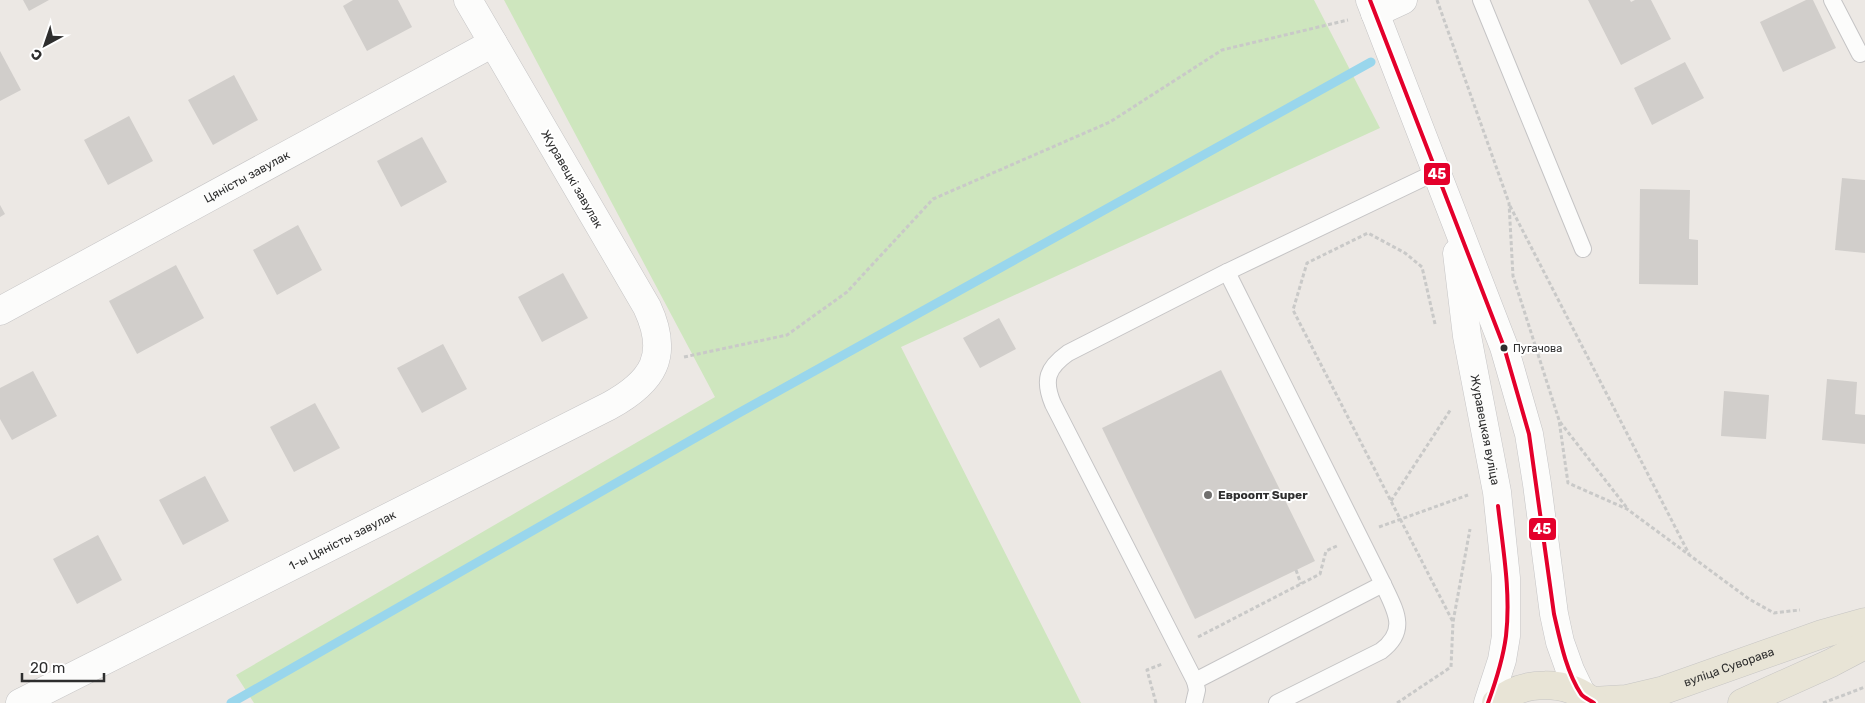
<svg xmlns="http://www.w3.org/2000/svg" width="1865" height="703" font-family="Rubik,sans-serif">
	<style>
		.green { fill: #cee6be }
		.lines { fill: none; stroke-linecap: round; stroke-linejoin: round }
		.stream { stroke: #99d6ec; stroke-width: 9 }
		.building { fill: #d1cecb }
		.service-casing { stroke: #c5c4c5; stroke-width: 18 }
		.minor-casing { stroke: #c5c4c5; stroke-width: 29 }
		.tertiary-casing { stroke: #c5c4c5; stroke-width: 29 }
		.primary-casing { stroke: #c6c5c4; stroke-width: 29 }
		.path { stroke: #c9c9c8; stroke-width: 3; stroke-dasharray: 4 2.5; stroke-linecap: butt }
		.service { stroke: #fcfcfb; stroke-width: 16 }
		.minor { stroke: #fcfcfb; stroke-width: 28 }
		.tertiary { stroke: #fcfcfb; stroke-width: 28 }
		.primary { stroke: #e8e4d6; stroke-width: 28 }
		.bus-1-casing { stroke: #fff; stroke-width: 8 }
		.bus-1 { stroke: #e4002b; stroke-width: 4 }
		.bus-dot { fill: #2e2e2e; stroke: #fff; stroke-width: 2 }
		.poi-dot { fill: #706f6e; stroke: #fff; stroke-width: 2 }
		.labels { text-anchor: middle; stroke-width: 4; stroke-linejoin: round; paint-order: stroke }
		.bus-label { font-size: 11px; fill: #2e2e2e; stroke: #fff; text-anchor: start }
		.street-label { font-size: 12px; fill: #2e2e2e; stroke: #fff }
		.poi-label { font-size: 12px; font-weight: bold; fill: #2e2e2e; stroke: #fff; text-anchor: start }
		.line-badge { stroke: #fff; stroke-width: 2 }
		.badge-label { font-size: 14px; text-anchor: middle; font-weight: bold; fill: #fff }
	</style>
	<rect width="100%" height="100%" fill="#ece8e4"/>
	<!-- green -->
	<polygon class="green" points="504,0 1314,0 1380,128 901,347 1081,703 254,703 236,675 715,397"/>
	<g class="lines">
		<!-- stream -->
		<polyline class="stream" points="231,703 737,414 1371,62"/>
	</g>
	<!-- building -->
	<g class="building">
		<polygon points="23,0 49,0 29,11"/>
		<polygon points="353,0 398,0 412,27 367,51 343,6"/>
		<polygon points="1588,0 1630,0 1631,2 1635,0 1651,0 1671,39 1621,65"/>
		<polygon points="1806,0 1813,0 1836,48 1783,72 1760,22"/>
		<polygon points="0,51 21,90 0,101"/>
		<polygon points="1685,62 1704,98 1652,125 1634,88"/>
		<polygon points="234,75 258,120 213,145 188,100"/>
		<polygon points="129,116 153,161 108,185 84,140"/>
		<polygon points="422,137 447,182 401,207 377,161"/>
		<polygon points="1842,178 1865,180 1865,253 1835,250"/>
		<polygon points="1640,189 1690,190 1689,239 1698,240 1698,285 1639,284"/>
		<polygon points="0,205 5,214 0,217"/>
		<polygon points="298,225 322,270 277,295 253,250"/>
		<polygon points="176,265 204,318 137,354 109,301"/>
		<polygon points="563,273 588,318 542,342 518,297"/>
		<polygon points="999,318 1016,349 980,368 963,338"/>
		<polygon points="443,344 467,389 422,413 397,368"/>
		<polygon points="1221,370 1315,561 1195,619 1102,428"/>
		<polygon points="33,371 57,416 12,440 0,419 0,388"/>
		<polygon points="1827,379 1857,382 1855,414 1865,415 1865,444 1822,440"/>
		<polygon points="1724,391 1769,395 1766,439 1721,436"/>
		<polygon points="315,403 340,448 294,472 270,427"/>
		<polygon points="205,476 229,521 183,545 159,500"/>
		<polygon points="98,535 122,580 77,604 53,559"/>
	</g>
	<g class="lines">
		<!-- service casing -->
		<g class="service-casing">
			<g id="service">
				<polyline points="1481,0 1583,249"/>
				<polyline points="1832,0 1860,54"/>
				<path d="M1227 272 1383 584C1395 610 1409 630 1381 651L1277 703"/>
				<path d="M1195 681 1053 404C1043 380 1047 368 1068 353L1227 272 1436 172"/>
				<polyline points="1194,703 1197,690 1195,681 1383,584"/>
			</g>
		</g>
		<!-- minor casing -->
		<g class="minor-casing">
			<g id="minor">
				<polyline points="1375,13 1403,0"/>
				<path id="s1" d="M0 311 493 43"/>
				<path id="s2" d="M20 703 609 406C653 382 670 356 647 307L468 0"/>
			</g>
		</g>
		<!-- tertiary casing -->
		<g class="tertiary-casing">
			<g id="tertiary">
				<polyline points="1370,0 1504,347 1529,434 1537,484 1554,614 1560,642 1570,670 1582,695"/>
				<path id="s3" d="M1457 253 1467 336 1497 492 1506 578V636L1502 660 1488 703"/>
			</g>
		</g>
		<!-- primary casing -->
		<g class="primary-casing">
			<g id="primary">
				<path id="s4" d="M1592 701 1626 699 1664 690 1822 634 1865 622"/>
				<path d="M1496 703C1522 680 1567 679 1594 703"/>
				<polyline points="1742,703 1831,663 1865,645"/>
			</g>
		</g>
		<!-- path -->
		<g class="path">
			<polyline points="1437,0 1509,203 1513,276 1559,420 1568,483 1627,509 1749,599 1774,613 1800,610"/>
			<polyline points="1510,206 1689,554"/>
			<polyline points="1435,324 1422,267 1405,253 1368,233 1307,263 1293,310 1453,622"/>
			<polyline points="684,357 787,335 847,292 933,199 1110,122 1222,50 1348,20"/>
			<polyline points="1560,422 1627,508"/>
			<polyline points="1391,501 1451,409"/>
			<polyline points="1379,527 1468,495"/>
			<polyline points="1296,570 1301,584"/>
			<polyline points="1198,637 1320,574 1326,551 1339,545"/>
			<polyline points="1156,703 1147,670 1162,664"/>
			<polyline points="1397,703 1451,667 1453,622 1470,529"/>
			<polyline points="1823,703 1865,687"/>
		</g>
		<!-- service -->
		<use href="#service" class="service"/>
		<!-- minor -->
		<use href="#minor" class="minor"/>
		<!-- tertiary -->
		<use href="#tertiary" class="tertiary"/>
		<!-- primary -->
		<use href="#primary" class="primary"/>
		<!-- bus-1 casing -->
		<g class="bus-1-casing">
			<g id="bus-1">
				<path d="M1370 0 1504 347 1529 434 1554 614C1560 640 1566 671 1581 694 1584 698 1590 700 1594 703"/>
				<path d="M1488 703C1496 681 1503 659 1506 636 1511 593 1503 549 1498 506"/>
			</g>
		</g>
		<!-- bus-1 -->
		<use href="#bus-1" class="bus-1"/>
	</g>
	<!-- markers -->
	<circle class="bus-dot" cx="1504" cy="348" r="4.5"/>
	<circle class="poi-dot" cx="1208" cy="495" r="5"/>
	<g class="labels">
		<!-- bus labels -->
		<g class="bus-label">
			<text x="1513" y="352">Пугачова</text>
		</g>
		<!-- street labels -->
		<g class="street-label">
			<text dy="4" stroke="none"><textPath href="#s1" startOffset="281">Цяністы завулак</textPath></text>
			<text transform="translate(572 179) rotate(60)" y="4">Журавецкі завулак</text>
			<text dy="4" stroke="none"><textPath href="#s3" startOffset="179">Журавецкая вуліца</textPath></text>
			<text dy="4" stroke="none"><textPath href="#s2" startOffset="361">1-ы Цяністы завулак</textPath></text>
			<text dy="4" stroke="none"><textPath href="#s4" startOffset="142">вуліца Суворава</textPath></text>
		</g>
		<!-- poi labels -->
		<g class="poi-label">
			<text x="1218" y="499">Евроопт Super</text>
		</g>
	</g>
	<g class="line-badge">
		<rect x="1423" y="162" width="28" height="24" rx="5" fill="#e4002b"/>
		<rect x="1528" y="517" width="29" height="24" rx="5" fill="#e4002b"/>
	</g>
	<g class="badge-label">
		<text x="1437" y="179">45</text>
		<text x="1542" y="534">45</text>
	</g>
	<!-- north arrow -->
	<g transform="translate(45 45) rotate(220)" stroke="#ffffff" stroke-width="4" paint-order="stroke">
	<path d="M0-4L9 19L0 12L-9 19Z" fill="#2e2e2e"/>
	<text y="-8" font-size="14" font-weight="bold" text-anchor="middle" fill="#2e2e2e">С</text>
	</g>
	<!-- scale -->
	<path d="M22 673v8h82v-8" fill="none" stroke="#2e2e2e" stroke-width="2.5"/>
	<text x="30" y="673" font-size="15" fill="#2e2e2e" stroke="#ffffff" stroke-width="4" paint-order="stroke">20 m</text>
</svg>
